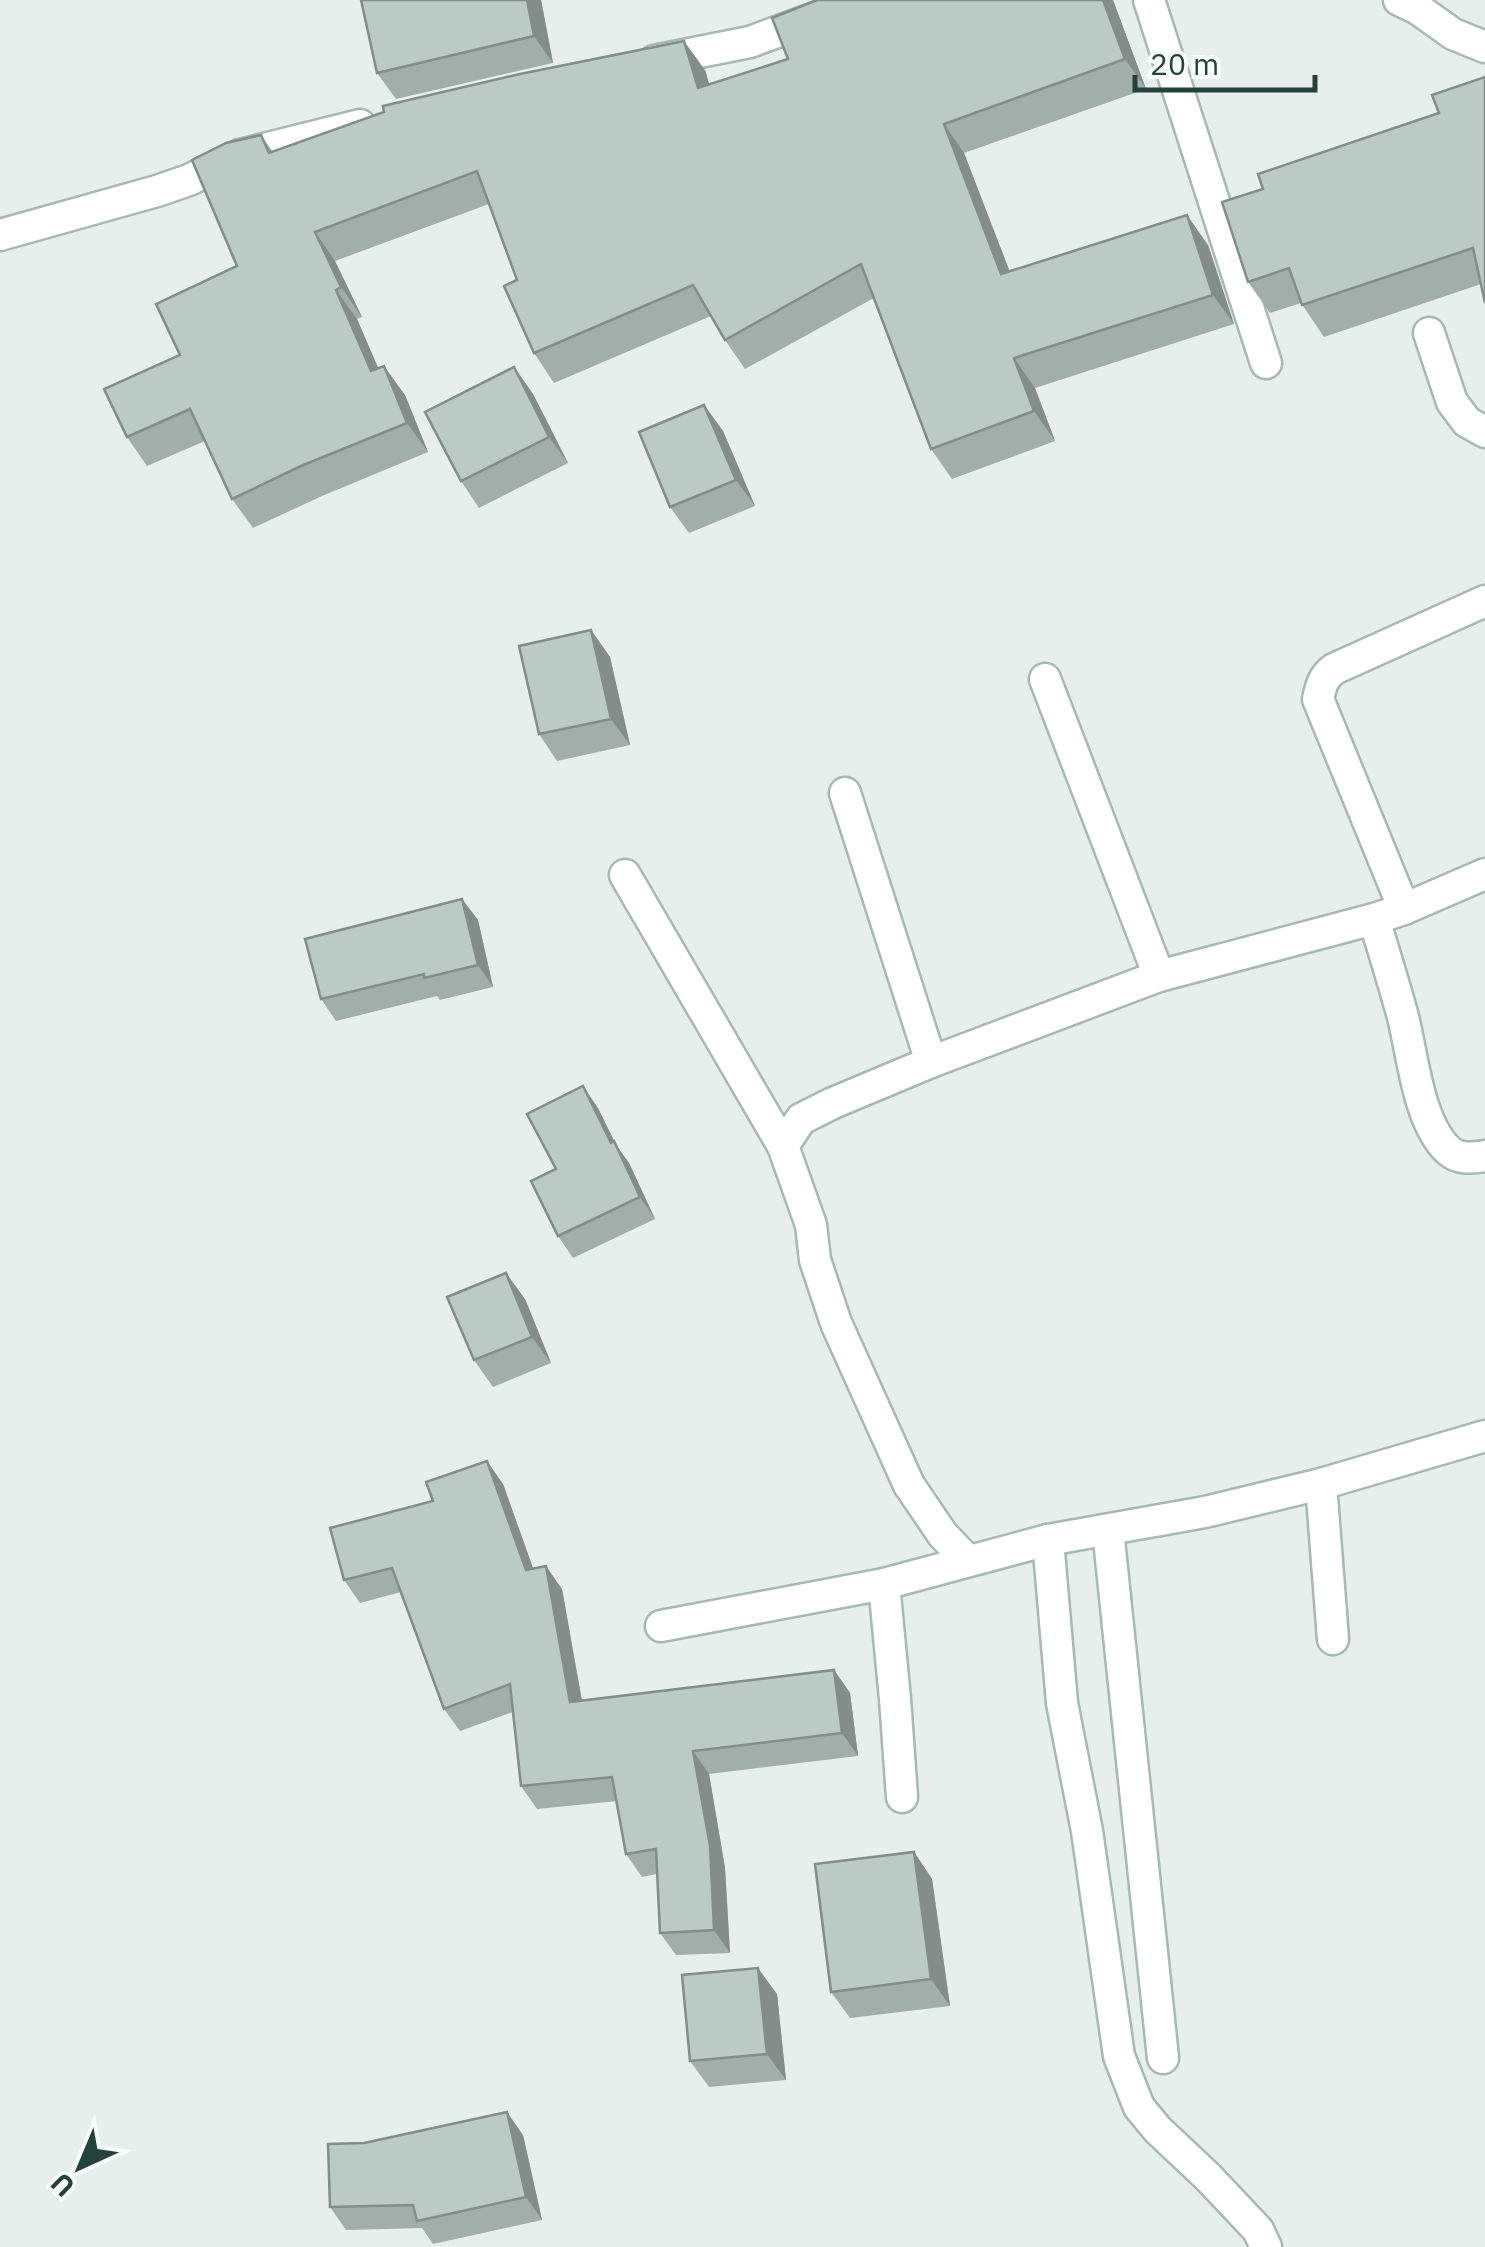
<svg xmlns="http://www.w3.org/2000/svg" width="1485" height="2247" font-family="'IBM Plex Sans',sans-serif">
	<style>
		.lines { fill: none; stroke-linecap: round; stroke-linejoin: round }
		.minor-casing { stroke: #a8b8b2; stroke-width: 35 }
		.minor { stroke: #fff; stroke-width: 30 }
		.wall { fill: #a1aea9 }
		.shaded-wall { fill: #838d89 }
		.building { fill: #bbcac4; stroke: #838d89; stroke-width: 2.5 }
	</style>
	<rect width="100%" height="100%" fill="#e6efeb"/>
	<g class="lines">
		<!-- minor casing -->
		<g class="minor-casing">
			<g id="minor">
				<polyline points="1149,0 1266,363"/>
				<polyline points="1399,0 1418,9 1453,34 1485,47"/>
				<polyline points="654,61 750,42 863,0"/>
				<polyline points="0,235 157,191 189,180 240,155 360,125"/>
				<polyline points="1429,333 1452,402 1467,422 1485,432"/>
				<polyline points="1045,679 1159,976"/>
				<polyline points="845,793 931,1062"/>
				<polyline points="625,875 783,1146"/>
				<path d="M1404 909 1318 699C1321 686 1323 677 1334 669L1485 601"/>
				<path d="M1374 919C1384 952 1394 984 1403 1017 1413 1057 1418 1121 1448 1150 1458 1160 1472 1158 1485 1156"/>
				<polyline points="1321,1484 1333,1639"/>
				<polyline points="1108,1530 1163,2058"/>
				<polyline points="1048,1540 1062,1703 1087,1831 1119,2056 1139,2107 1158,2130 1208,2177 1258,2230 1266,2247"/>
				<polyline points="967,1560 943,1535 909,1485 836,1323 815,1260 811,1225 783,1146 801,1119 833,1103 931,1062 1159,976 1374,919 1404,909 1485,874"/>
				<polyline points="661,1626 884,1584"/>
				<polyline points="902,1797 895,1699 884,1584 1048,1540 1205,1512 1321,1484 1485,1436"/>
			</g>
		</g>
		<!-- minor -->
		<use href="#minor" class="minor"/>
	</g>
	<!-- wall -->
	<g class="wall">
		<polygon points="361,0 541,0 553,63 396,99 377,73"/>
		<polygon points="1113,0 1146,89 964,153 1010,272 1208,245 1234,324 1035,388 1055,441 952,479 931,449 874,298 745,369 725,340 711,316 554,383 534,353 517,280 489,204 335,261 362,317 357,319 378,368 405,395 428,452 322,496 253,528 232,499 205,441 147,466 127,437 237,266 261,135 273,152 705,70 709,84"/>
		<polygon points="1485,77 1481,284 1324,337 1301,303 1270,313 1248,282 1439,113"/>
		<polygon points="514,367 533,394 568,463 479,508 461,481"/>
		<polygon points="704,405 723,431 755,506 689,533 670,507"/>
		<polygon points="591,630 610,657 630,745 557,761 539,734"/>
		<polygon points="462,899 478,920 493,987 440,1000 437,996 336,1021 321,999"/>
		<polygon points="598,1108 616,1145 629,1163 655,1219 573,1258 558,1236 556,1169"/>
		<polygon points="525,1299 551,1363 493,1387 474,1360"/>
		<polygon points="503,1484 533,1569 562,1589 582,1700 834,1670 850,1693 858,1756 709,1774 725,1868 730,1953 676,1955 660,1933 657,1874 642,1877 626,1854 617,1801 537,1809 521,1786 513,1712 460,1731 444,1709 401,1592 360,1603 344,1580"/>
		<polygon points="914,1852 932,1879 950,2006 850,2018 831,1992"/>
		<polygon points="777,1994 786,2080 709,2087 690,2061"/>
		<polygon points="523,2135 542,2220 433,2244 422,2228 346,2230 330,2207"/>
	</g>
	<!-- shaded-wall -->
	<g class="shaded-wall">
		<polygon points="527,0 541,0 553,63 534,36"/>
		<polygon points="1103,0 1113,0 1146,89 1125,59"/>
		<polygon points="684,41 705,70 719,117 698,88"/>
		<polygon points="944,124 964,153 1022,304 1001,274"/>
		<polygon points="1187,215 1208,245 1234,324 1213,295"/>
		<polygon points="315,232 335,261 362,317 341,287"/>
		<polygon points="336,290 357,319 392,400 371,371"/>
		<polygon points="1014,358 1035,388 1055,441 1034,411"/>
		<polygon points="384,366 405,395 428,452 407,423"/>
		<polygon points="514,367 533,394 568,463 549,437"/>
		<polygon points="704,405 723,431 755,506 736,480"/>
		<polygon points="591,630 610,657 630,745 611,719"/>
		<polygon points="462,899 478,920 493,987 478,965"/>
		<polygon points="583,1086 598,1108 616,1145 629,1163 655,1219 640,1197"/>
		<polygon points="506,1273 525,1299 551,1363 532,1337"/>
		<polygon points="487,1461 503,1484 542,1593 526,1570"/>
		<polygon points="546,1566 562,1589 586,1725 570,1702"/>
		<polygon points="834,1670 850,1693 858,1756 842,1733"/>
		<polygon points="693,1751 709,1774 725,1868 730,1953 714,1930"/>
		<polygon points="914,1852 932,1879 950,2006 931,1979"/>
		<polygon points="758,1968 777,1994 786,2080 767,2054"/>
		<polygon points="507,2112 523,2135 542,2220 526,2197"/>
	</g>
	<!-- building -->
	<g class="building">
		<polygon points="361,0 527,0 534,36 377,73"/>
		<polygon points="817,0 1103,0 1125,59 944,124 1001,274 1187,215 1213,295 1014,358 1034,411 931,449 861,264 725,340 693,285 534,353 504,286 517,280 477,171 315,232 341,287 336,290 371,371 384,366 407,423 301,466 232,499 190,409 127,437 104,389 180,355 156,304 237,266 192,160 226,143 261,135 269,153 384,112 383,106 520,74 684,41 698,88 788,59 772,18"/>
		<polygon points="1485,77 1485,303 1473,248 1302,305 1289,268 1248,282 1222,202 1263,189 1258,174 1439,113 1432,95"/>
		<polygon points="514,367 549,437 461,481 425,412"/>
		<polygon points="704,405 736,480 670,507 639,432"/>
		<polygon points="591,630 611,719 539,734 519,646"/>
		<polygon points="462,899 478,965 424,978 424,974 321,999 305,939"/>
		<polygon points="583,1086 611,1143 614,1141 640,1197 558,1236 531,1181 556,1169 527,1114"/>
		<polygon points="506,1273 532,1337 474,1360 447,1297"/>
		<polygon points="487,1461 526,1570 546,1566 570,1702 834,1670 842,1733 693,1751 710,1846 714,1930 660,1933 656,1849 626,1854 612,1777 521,1786 510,1684 444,1709 392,1568 344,1580 330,1528 433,1501 426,1482"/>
		<polygon points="914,1852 931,1979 831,1992 815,1864"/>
		<polygon points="758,1968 767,2054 690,2061 682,1975"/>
		<polygon points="507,2112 526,2197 417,2221 413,2205 330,2207 328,2144 364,2143"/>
	</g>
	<!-- north arrow -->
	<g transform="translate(80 2167) rotate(224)" stroke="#f7fbf9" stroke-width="8" paint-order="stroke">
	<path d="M0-8L18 38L0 25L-18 38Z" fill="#24423a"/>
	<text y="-15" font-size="28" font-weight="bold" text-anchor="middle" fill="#24423a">U</text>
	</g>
	<!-- scale -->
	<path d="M1135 75v15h180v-15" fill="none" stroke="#24423a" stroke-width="5"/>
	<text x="1150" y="75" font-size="30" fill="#24423a" stroke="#f7fbf9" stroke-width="8" paint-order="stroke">20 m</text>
</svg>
